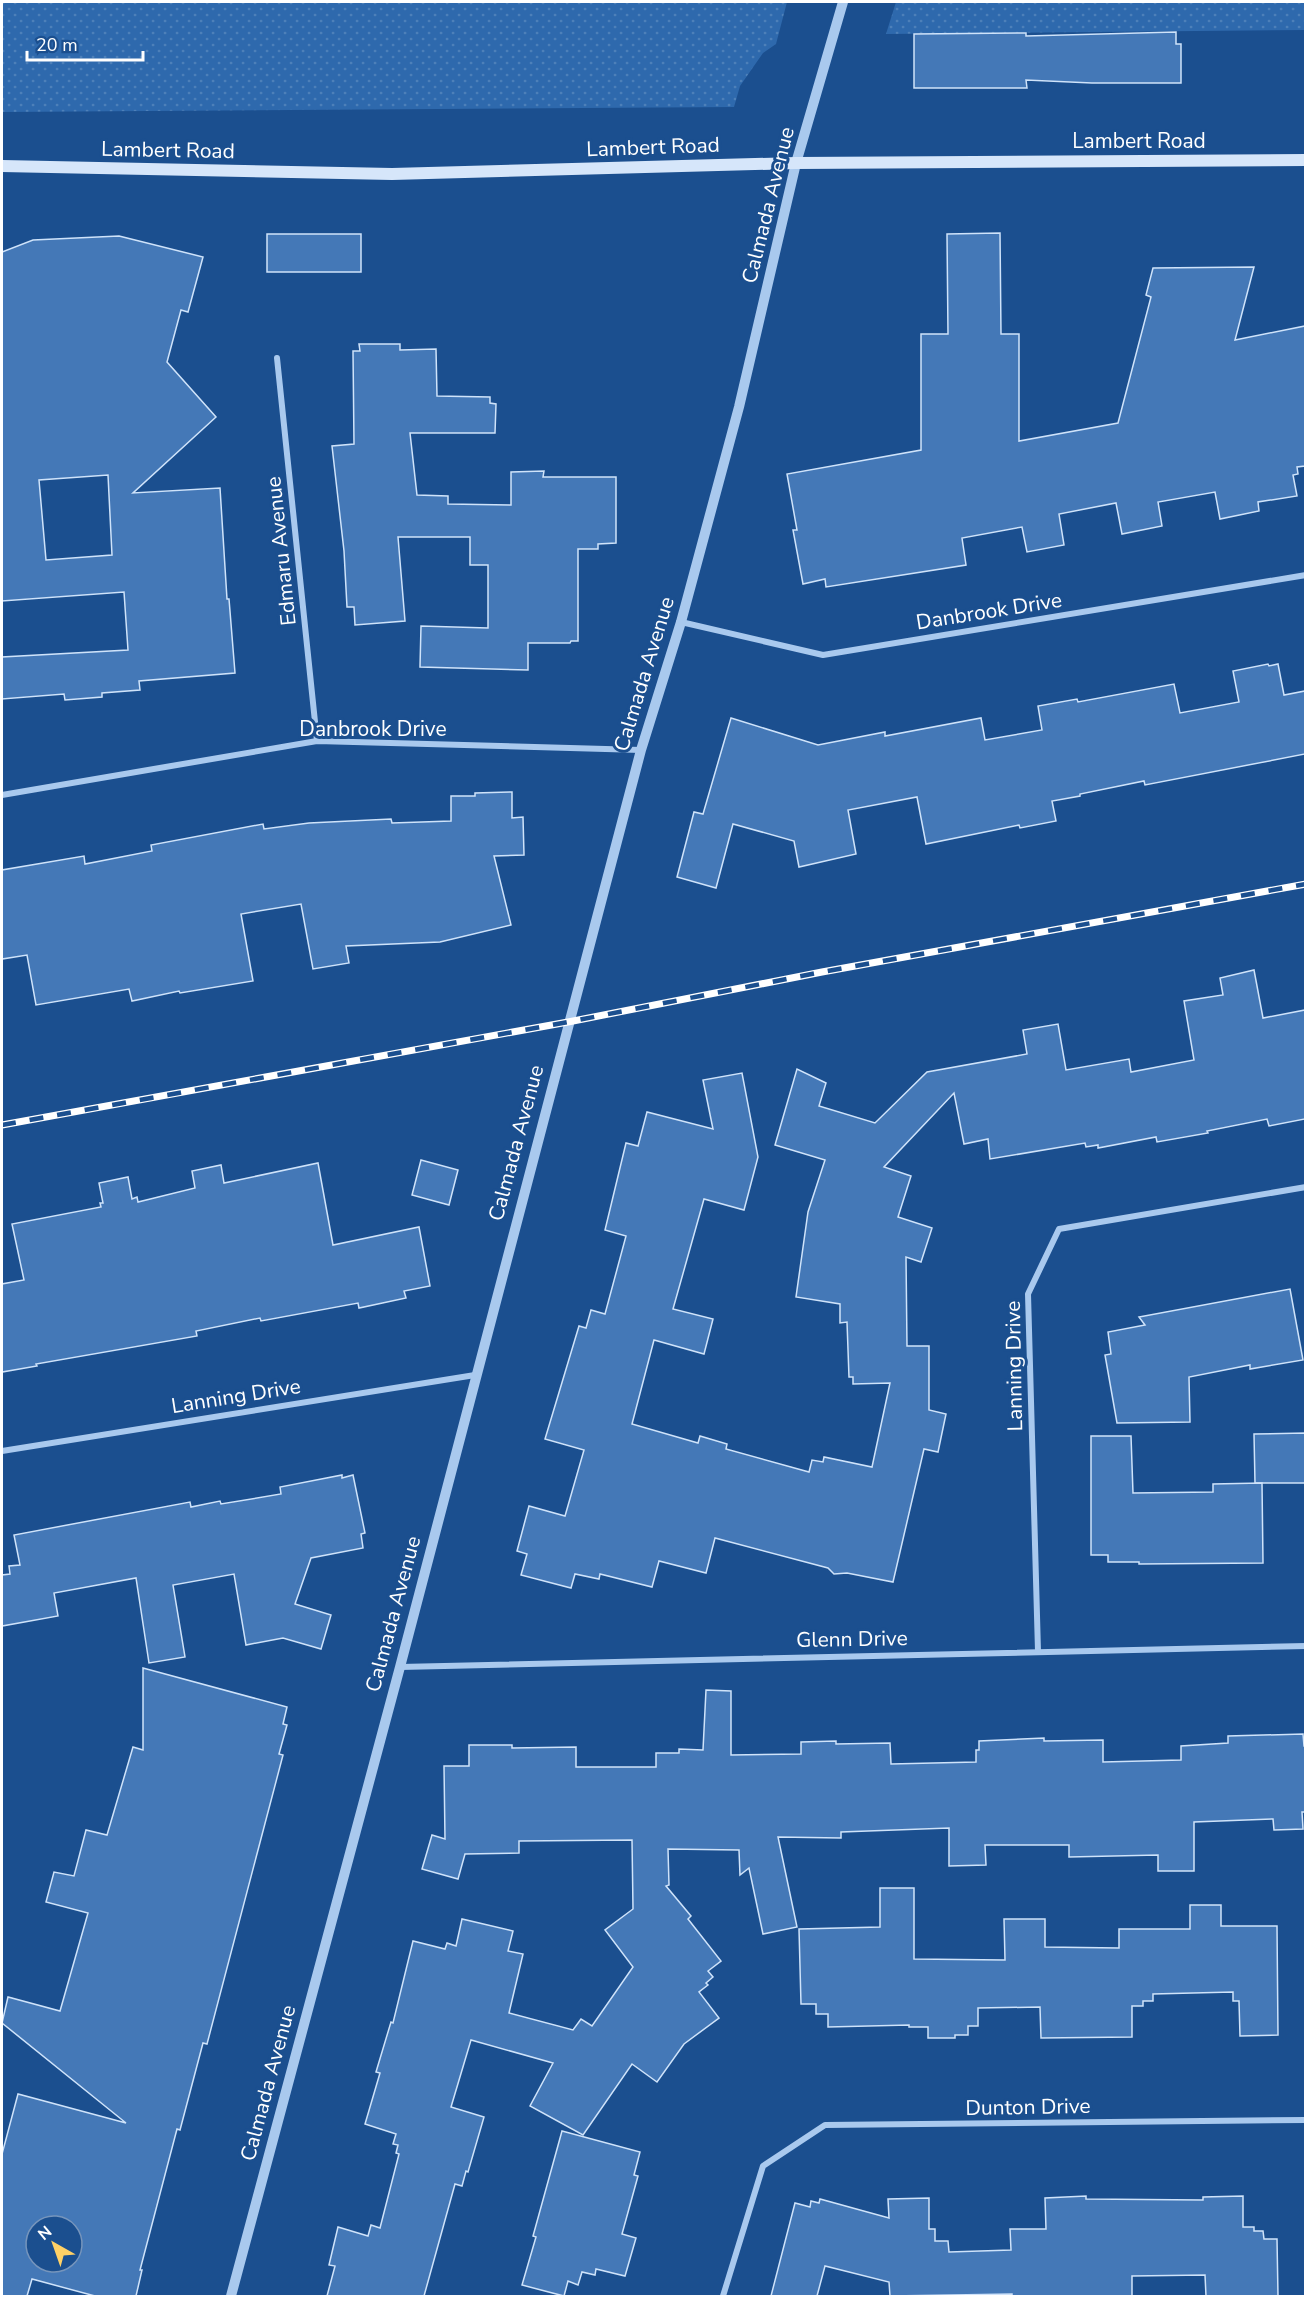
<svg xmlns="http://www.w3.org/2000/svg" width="1307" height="2298" font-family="'Nunito Sans',sans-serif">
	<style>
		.park { fill: url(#park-dots) }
		.building { fill: #4478b7; stroke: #cfe3fa; stroke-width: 1.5; fill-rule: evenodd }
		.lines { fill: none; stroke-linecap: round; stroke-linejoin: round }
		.minor { stroke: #a9c9ee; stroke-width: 6 }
		.tertiary { stroke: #a9c9ee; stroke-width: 10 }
		.secondary { stroke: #d6e6fa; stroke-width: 12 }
		.rail-casing { stroke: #fff; stroke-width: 7 }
		.rail { stroke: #1b4f8f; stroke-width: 4.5; stroke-dasharray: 14; stroke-linecap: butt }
		.labels { text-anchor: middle; stroke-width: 6; stroke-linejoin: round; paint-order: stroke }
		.street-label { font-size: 21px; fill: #fff; stroke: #1b4f8f }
	</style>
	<defs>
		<pattern id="park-dots" width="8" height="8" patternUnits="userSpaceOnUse" patternTransform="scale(1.5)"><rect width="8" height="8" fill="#2e69ad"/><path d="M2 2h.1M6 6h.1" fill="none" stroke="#4d80b9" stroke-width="1.8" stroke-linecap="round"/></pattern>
	</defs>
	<rect width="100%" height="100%" fill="#1b4f8f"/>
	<!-- park -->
	<g class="park">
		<polygon points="2,2 787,2 776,44 763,53 740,86 734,107 2,112"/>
		<polygon points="896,2 1305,2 1305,30 886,34"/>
	</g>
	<!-- building -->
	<g class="building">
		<polygon points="1176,32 1176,44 1181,44 1181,83 1092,83 1026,80 1027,88 914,88 914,34 1026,33 1026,36"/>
		<polygon points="1000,233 1001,334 1019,334 1019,441 1118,423 1151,297 1146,295 1153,268 1254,267 1235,340 1305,326 1305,466 1297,467 1298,474 1293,475 1297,496 1258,502 1259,511 1220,519 1215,492 1158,502 1162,526 1122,534 1116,503 1059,514 1064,545 1027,552 1022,527 962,538 966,565 826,587 825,579 803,584 793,530 797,530 787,474 921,450 921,334 948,334 947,234"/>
		<rect x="267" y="234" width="94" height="38"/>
		<path d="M119 236 203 257 188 312 181 310 167 362 216 417 133 493 220 488 227 599H229L235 673 139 681 140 690 102 693V697L65 700 64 694 2 699V657L128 650 124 592 2 601V252L33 240ZM108 475 112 555 46 560 39 480Z"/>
		<polygon points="359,344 400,344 400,350 436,349 437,396 490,397 490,403 496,404 495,433 410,433 417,495 448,496 448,504 511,505 511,472 544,471 543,477 616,477 616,543 598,544 598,549 578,549 578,641 571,641 570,643 528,643 528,670 420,667 421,626 488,628 488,565 470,565 470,537 398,537 405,621 355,625 354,607 347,607 344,551 332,446 354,444 353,351 360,351"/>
		<polygon points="1268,664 1269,666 1278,664 1284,695 1305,691 1305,754 1145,785 1144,781 1080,794 1080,796 1052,801 1056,821 1020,828 1019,825 926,844 917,797 848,810 856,854 799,867 794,841 733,824 716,888 677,877 694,812 703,814 731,718 818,745 885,732 885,736 981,718 985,740 1042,730 1038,706 1077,699 1078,702 1174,684 1180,713 1239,702 1233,671"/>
		<polygon points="512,792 512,818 523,817 524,855 494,856 511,925 440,942 346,946 349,963 313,969 301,904 241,914 253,981 180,993 179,991 132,1001 129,989 36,1005 27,955 2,959 2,870 84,856 85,864 152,851 151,845 263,824 264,829 309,823 391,819 392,823 451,821 451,796 475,796 475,793"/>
		<polygon points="1254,970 1263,1018 1305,1010 1305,1119 1269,1126 1267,1119 1207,1131 1208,1133 1157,1142 1156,1137 1098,1148 1098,1145 1086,1147 1085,1143 990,1159 988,1139 964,1144 954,1093 884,1167 911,1176 898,1217 932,1228 921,1262 906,1257 907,1346 929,1346 929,1410 946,1414 938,1452 924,1449 893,1582 847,1573 834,1574 828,1568 715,1538 706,1573 659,1561 652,1587 600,1574 599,1579 575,1574 571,1588 521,1575 527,1554 517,1551 529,1506 565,1516 584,1450 545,1439 579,1326 586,1328 591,1310 605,1314 626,1236 605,1230 626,1143 638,1146 647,1112 713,1129 703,1080 742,1073 758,1157 744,1210 704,1199 673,1309 713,1319 704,1354 654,1340 632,1424 698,1443 700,1436 727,1444 726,1449 809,1472 812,1460 823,1462 824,1457 872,1467 890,1383 853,1384 853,1377 849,1377 847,1322 840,1323 840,1304 796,1297 808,1212 825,1160 775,1145 797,1069 826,1083 819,1106 875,1123 927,1072 1027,1054 1023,1030 1058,1024 1066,1070 1129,1059 1131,1072 1194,1060 1184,1001 1223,995 1220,978"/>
		<polygon points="421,1160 458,1170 449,1205 412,1195"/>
		<polygon points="318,1163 333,1245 419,1227 430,1286 404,1291 406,1298 359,1308 358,1303 261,1321 260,1318 196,1331 197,1336 36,1364 37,1366 2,1372 2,1284 24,1280 12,1224 101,1207 100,1203 103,1203 99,1183 128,1177 132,1199 137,1197 138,1202 195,1188 192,1171 221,1165 224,1183"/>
		<polygon points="1290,1289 1303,1360 1250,1369 1250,1365 1189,1377 1190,1422 1117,1423 1105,1355 1111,1354 1108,1332 1145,1325 1139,1317"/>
		<polygon points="1305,1433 1305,1483 1255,1483 1254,1434"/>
		<polygon points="1091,1436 1131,1436 1133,1493 1213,1492 1213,1484 1262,1483 1263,1563 1139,1564 1139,1562 1108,1562 1108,1555 1091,1555"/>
		<polygon points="342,1475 342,1478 353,1475 365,1533 361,1534 363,1548 311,1558 295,1604 331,1615 321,1649 283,1638 246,1645 234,1574 173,1585 185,1657 149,1663 136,1578 54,1593 58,1616 2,1626 2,1575 10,1574 9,1566 20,1565 14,1535 190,1502 191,1507 220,1501 221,1504 281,1494 280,1487"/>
		<path d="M143 1668 287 1707 283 1724 287 1725 279 1754 283 1755 207 2044 203 2043 180 2130 177 2129 140 2270H142L136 2296H95L32 2279 27 2296H2V2154L18 2094 126 2123 2 2023 8 1997 60 2011 88 1913 46 1902 54 1872 74 1876 86 1830 107 1835 133 1747 143 1750ZM36 2226H72V2262H36Z"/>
		<polygon points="706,1690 731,1691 731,1755 801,1754 801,1742 836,1741 836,1744 890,1743 891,1764 976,1762 976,1750 979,1750 979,1741 1044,1738 1044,1741 1103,1740 1103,1762 1181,1760 1181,1746 1228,1743 1228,1736 1303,1734 1304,1746 1305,1746 1305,1812 1302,1812 1303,1829 1274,1830 1273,1819 1194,1822 1194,1871 1158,1871 1158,1855 1069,1857 1069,1845 985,1845 986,1865 949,1866 949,1828 841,1832 841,1838 778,1837 797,1927 763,1934 749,1868 740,1875 739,1850 668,1849 669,1885 666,1886 691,1916 688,1919 721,1961 708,1971 713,1977 706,1983 708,1985 699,1992 719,2018 684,2044 657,2082 632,2064 583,2135 530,2106 553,2063 471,2040 451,2107 484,2117 468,2172 466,2171 462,2186 455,2184 424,2296 327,2296 335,2266 329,2265 338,2227 368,2236 371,2225 380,2228 399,2154 396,2153 398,2145 393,2144 396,2134 365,2124 380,2073 376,2072 391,2022 393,2023 413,1941 445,1949 447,1943 456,1946 462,1919 513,1931 508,1951 523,1954 509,2013 573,2030 581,2019 592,2026 633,1967 605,1930 633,1909 632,1840 519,1841 519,1853 465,1854 458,1879 422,1869 432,1835 445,1839 444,1766 469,1766 469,1745 512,1745 512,1748 576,1747 576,1767 656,1767 656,1753 679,1753 679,1749 703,1750"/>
		<polygon points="880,1888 914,1888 914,1959 1005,1960 1004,1919 1045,1919 1045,1947 1119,1948 1119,1929 1190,1929 1190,1905 1221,1905 1221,1926 1277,1926 1278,2035 1240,2036 1239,2001 1233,2001 1233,1992 1153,1994 1153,2001 1143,2001 1143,2006 1132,2006 1132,2037 1041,2038 1040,2007 978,2008 978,2026 968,2026 968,2035 955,2035 955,2038 928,2038 928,2027 909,2027 909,2025 828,2027 828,2014 816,2014 816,2004 801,2004 799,1929 880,1927"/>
		<polygon points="562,2131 640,2152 634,2175 638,2176 622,2234 636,2238 625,2276 596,2269 595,2275 582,2272 578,2285 568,2281 564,2296 522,2285 536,2237 533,2236"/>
		<polygon points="1086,2196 1086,2199 1203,2200 1203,2197 1243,2196 1243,2227 1254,2227 1254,2231 1263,2231 1264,2239 1277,2239 1278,2296 1206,2296 1205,2275 1132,2276 1132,2296 1012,2296 1012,2294 890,2296 889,2282 825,2266 817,2296 771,2296 795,2203 810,2207 811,2201 819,2203 820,2199 889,2218 888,2199 929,2198 929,2229 935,2229 935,2241 948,2241 949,2252 1011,2250 1010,2229 1046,2229 1045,2198"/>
	</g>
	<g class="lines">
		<!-- minor -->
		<g class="minor">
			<polyline points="277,358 317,741"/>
			<polyline points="681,622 823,655 1306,575"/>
			<polyline points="2,795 317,741 641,750"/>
			<polyline points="2,1451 475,1375"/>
			<polyline points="1038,1651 1028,1294 1059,1229 1306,1187"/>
			<polyline points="400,1667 1306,1646"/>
			<polyline points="723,2296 763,2166 825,2125 1306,2120"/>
		</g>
		<!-- tertiary -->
		<polyline class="tertiary" points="231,2296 400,1667 641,750 681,622 739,407 796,163 843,2"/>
		<!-- secondary -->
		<polyline class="secondary" points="2,166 392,174 796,163 1306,160"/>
		<!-- rail casing -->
		<g class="rail-casing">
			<polyline id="rail" points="2,1125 568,1022 822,972 1306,884"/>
		</g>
		<!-- rail -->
		<use href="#rail" class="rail"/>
	</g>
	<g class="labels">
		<!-- street labels -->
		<g class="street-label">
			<text x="1139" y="148">Lambert Road</text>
			<text transform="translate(653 147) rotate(-2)" y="7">Lambert Road</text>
			<text transform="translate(168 150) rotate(1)" y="7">Lambert Road</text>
			<text transform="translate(768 205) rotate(-76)" y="7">Calmada Avenue</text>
			<text transform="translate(281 551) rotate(-96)" y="7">Edmaru Avenue</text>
			<text transform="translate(989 611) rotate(-9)" y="7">Danbrook Drive</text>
			<text transform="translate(644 674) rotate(-73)" y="7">Calmada Avenue</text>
			<text x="373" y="736">Danbrook Drive</text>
			<text transform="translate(516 1143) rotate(-75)" y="7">Calmada Avenue</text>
			<text transform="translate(1014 1366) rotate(-91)" y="7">Lanning Drive</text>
			<text transform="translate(236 1396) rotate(-9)" y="7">Lanning Drive</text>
			<text transform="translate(393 1614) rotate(-75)" y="7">Calmada Avenue</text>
			<text transform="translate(852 1639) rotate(-1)" y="7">Glenn Drive</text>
			<text transform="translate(268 2083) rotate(-75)" y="7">Calmada Avenue</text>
			<text transform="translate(1028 2107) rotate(-1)" y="7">Dunton Drive</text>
		</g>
	</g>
	<!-- border -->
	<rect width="1307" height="2298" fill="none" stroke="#ffffff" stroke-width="6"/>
	<!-- north arrow -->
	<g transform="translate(54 2244) rotate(320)"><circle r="28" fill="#1b4f8f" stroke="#7695bc" stroke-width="1.5"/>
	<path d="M0-4.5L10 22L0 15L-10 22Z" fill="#ffd166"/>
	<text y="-9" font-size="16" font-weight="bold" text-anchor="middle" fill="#ffffff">N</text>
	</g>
	<!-- scale -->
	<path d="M27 51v9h116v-9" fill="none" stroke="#ffffff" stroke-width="3"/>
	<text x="36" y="51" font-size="18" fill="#ffffff" stroke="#1b4f8f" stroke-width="4.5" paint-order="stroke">20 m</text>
</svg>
